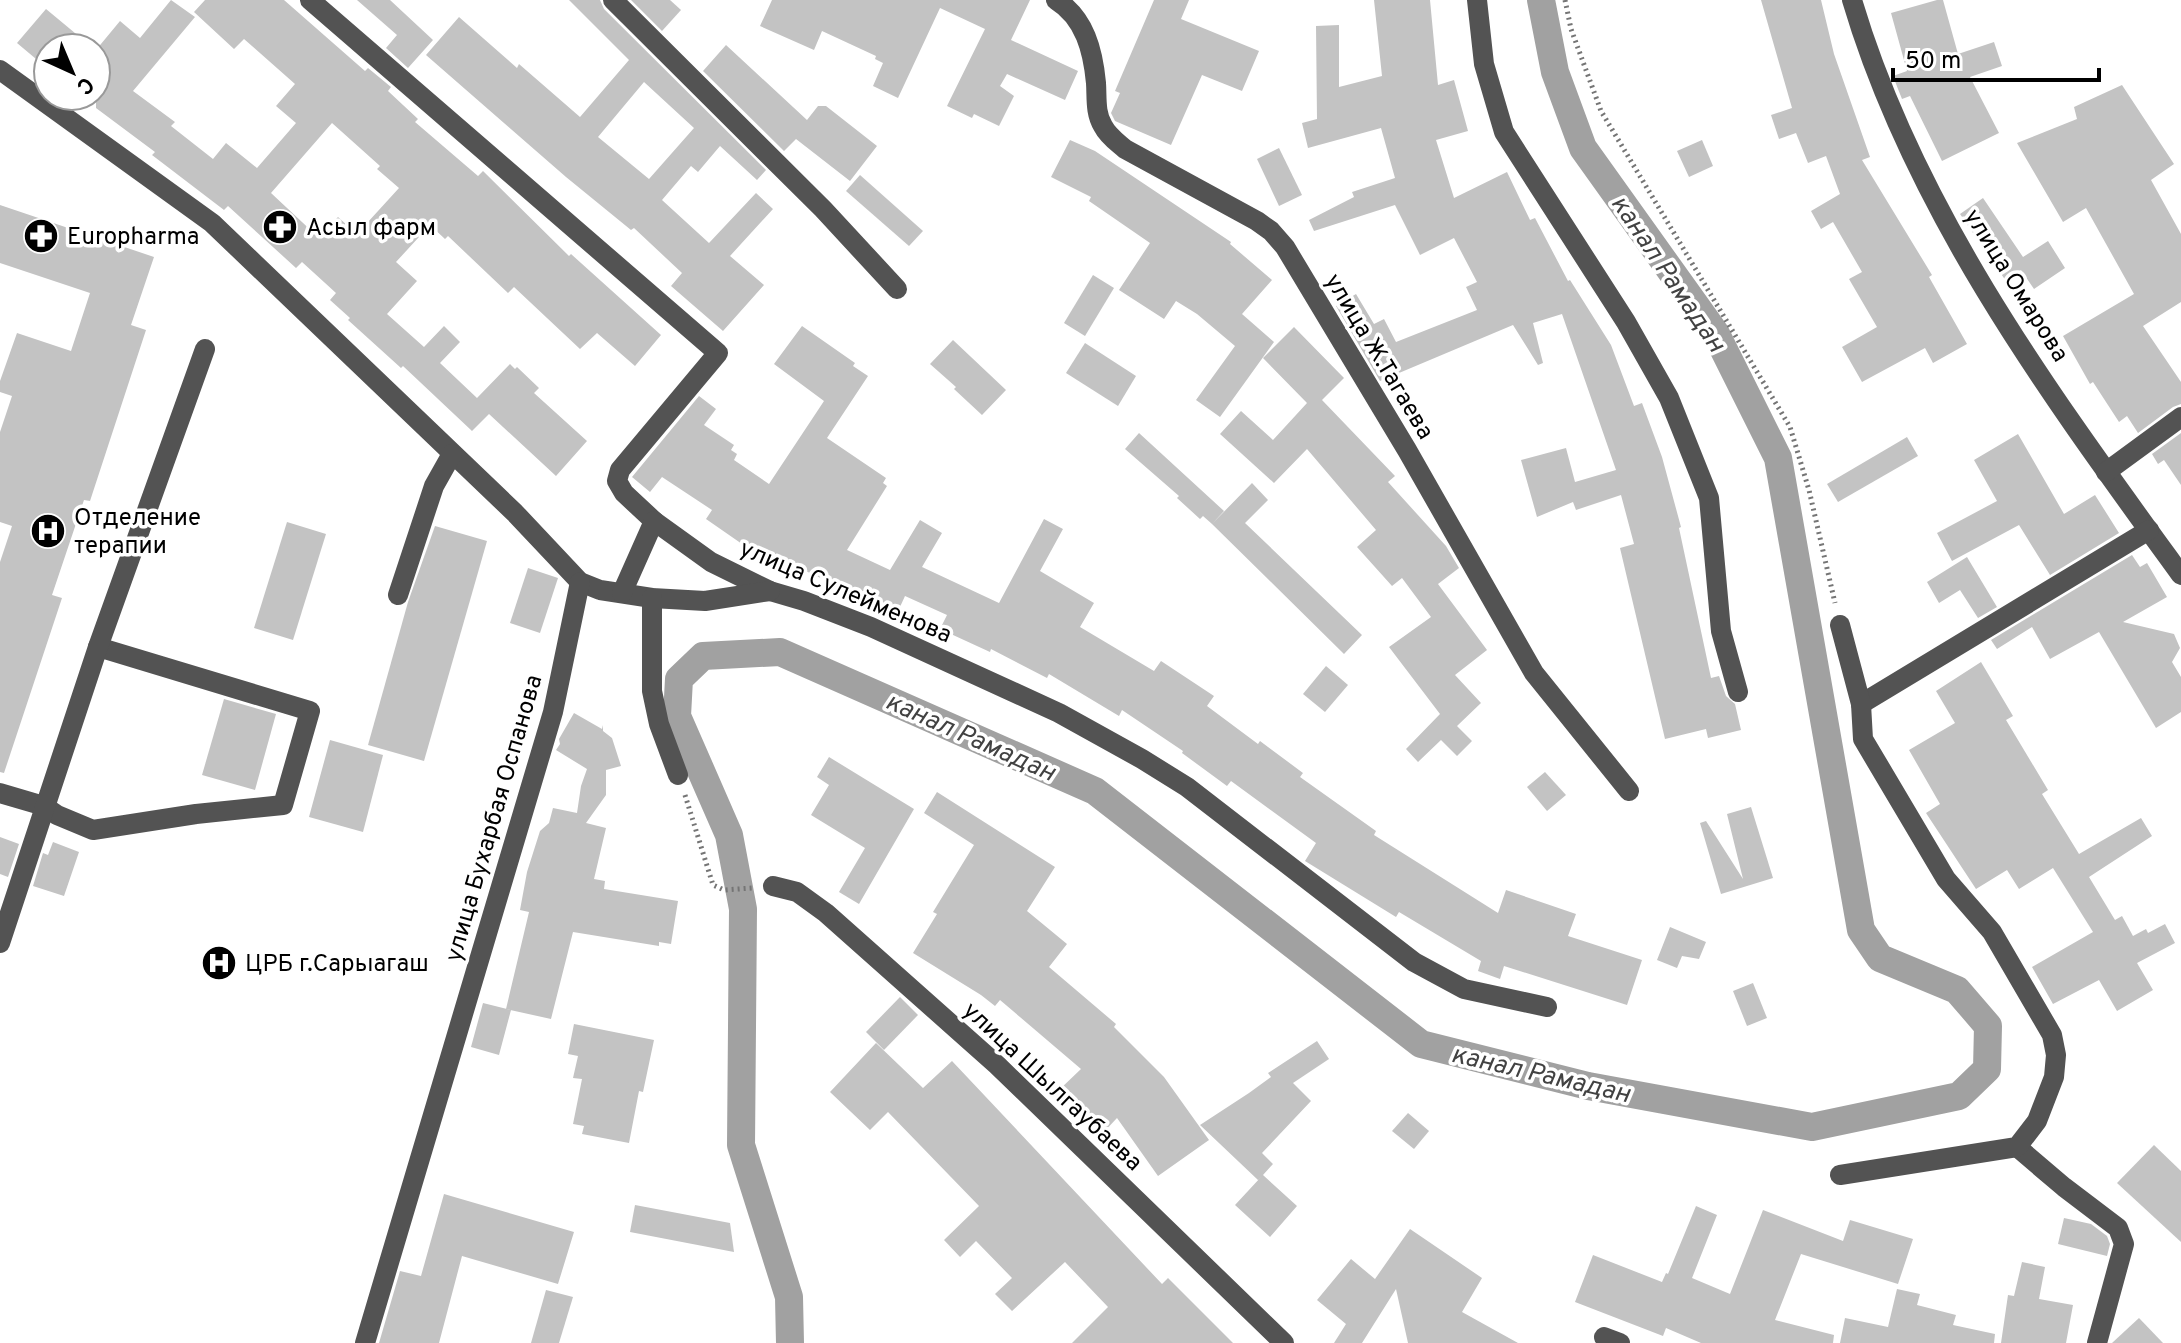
<svg xmlns="http://www.w3.org/2000/svg" width="2181" height="1343" font-family="Overpass,sans-serif">
	<style>
		.lines { fill: none; stroke-linecap: round; stroke-linejoin: round }
		.canal { stroke: #a1a1a1; stroke-width: 28 }
		.building { fill: #c3c3c3; fill-rule: evenodd }
		.path { stroke: #757575; stroke-width: 5; stroke-dasharray: 2 4; stroke-linecap: butt }
		.minor { stroke: #535353; stroke-width: 20 }
		.labels { text-anchor: middle; stroke-width: 7; stroke-linejoin: round; paint-order: stroke }
		.poi-label { font-size: 24px; fill: #000; stroke: #fff; text-anchor: start }
		.street-label { font-size: 24px; fill: #000; stroke: #fff }
		.water-label { font-size: 26px; font-style: italic; fill: #424242; stroke: #fff }
	</style>
	<rect width="100%" height="100%" fill="#fff"/>
	<g class="lines">
		<!-- canal -->
		<polyline class="canal" points="790,1343 789,1297 741,1145 743,909 729,835 677,716 679,679 703,656 780,652 1095,791 1421,1044 1588,1086 1812,1127 1959,1096 1987,1069 1988,1026 1957,990 1880,958 1861,930 1778,458 1716,334 1583,148 1555,72 1541,0"/>
	</g>
	<!-- building -->
	<g class="building">
		<path d="M171 0 195 17 133 91 175 122 171 126 213 159 226 143 257 168 296 123 276 106 295 84 244 39 234 49 194 12 205 0H284L365 71 368 68 391 87 388 91 418 119 415 122 478 176 483 171 569 256 571 254 661 335 635 366 597 333 580 349 514 287 508 293 448 236 445 239 430 225 396 262 417 281 387 314 424 347 444 326 460 342 440 363 477 398 510 364 515 369 517 367 539 388 534 393 587 441 556 476 489 414 472 431 403 366 401 368 348 320 350 318 330 300 336 293 302 262 296 268 228 206 224 210 152 155 155 152 96 108V50L120 21 140 38ZM332 123 380 166 377 169 399 188 357 234 338 217 318 237 271 193Z"/>
		<polygon points="357,0 390,0 433,40 408,68 386,48 397,35"/>
		<path d="M569 0H600L604 9 766 170 757 180 720 146 698 172 691 166 662 200 709 243 756 193 773 209 730 256 764 285 723 331 671 286 682 273 634 228 631 230 566 177 426 55 459 17 517 68 519 64 580 117 629 60ZM644 82 694 128 649 179 598 137Z"/>
		<polygon points="631,0 670,0 681,10 662,31"/>
		<polygon points="772,0 1030,0 1011,40 1078,71 1065,100 1007,74 1000,86 1014,96 999,126 974,114 972,118 947,106 985,29 940,8 898,98 873,86 883,63 875,59 876,56 822,31 814,50 760,26"/>
		<polygon points="1154,0 1189,0 1181,19 1259,51 1242,91 1202,75 1171,145 1115,121 1111,113 1120,93 1115,91"/>
		<polygon points="1374,0 1430,0 1438,85 1454,80 1468,131 1436,140 1454,198 1507,172 1530,220 1535,218 1568,281 1570,280 1611,345 1634,406 1642,403 1662,457 1681,527 1679,528 1711,678 1719,676 1726,696 1735,704 1741,730 1708,738 1706,729 1665,739 1620,548 1634,544 1621,495 1576,510 1573,502 1537,517 1521,460 1566,448 1575,482 1616,470 1562,314 1533,323 1543,363 1538,365 1513,325 1380,381 1336,306 1356,294 1374,324 1384,319 1396,342 1477,310 1466,287 1477,282 1454,238 1420,255 1395,205 1314,231 1309,220 1354,197 1352,192 1395,178 1381,128 1308,148 1302,123 1317,119 1316,26 1339,25 1339,87 1382,76"/>
		<polygon points="1761,0 1821,0 1834,54 1870,157 1862,160 1932,275 1929,277 1967,344 1933,363 1925,348 1862,382 1842,347 1877,327 1849,279 1862,272 1833,222 1821,229 1811,211 1840,194 1826,156 1808,163 1796,133 1779,139 1771,115 1792,108"/>
		<polygon points="1937,0 1943,0 1958,54 1994,42 2002,66 1970,77 1999,133 1942,161 1910,96 1902,99 1898,89 1893,76 1907,71 1891,13"/>
		<polygon points="46,9 93,48 48,48 48,69 17,43"/>
		<polygon points="726,45 807,120 818,106 826,106 877,146 850,181 796,139 784,151 703,71"/>
		<polygon points="2122,85 2174,164 2151,180 2181,234 2181,302 2143,326 2181,382 2181,404 2173,407 2138,433 2127,416 2119,422 2093,382 2090,384 2063,336 2134,294 2086,208 2063,222 2017,143 2077,119 2074,107"/>
		<polygon points="1070,140 1095,151 1231,242 1230,244 1272,280 1242,314 1274,342 1220,417 1196,400 1235,346 1197,314 1176,301 1164,319 1119,290 1150,243 1089,201 1091,197 1051,177"/>
		<polygon points="1702,140 1713,166 1689,177 1677,151"/>
		<polygon points="1279,148 1302,195 1279,206 1257,159"/>
		<polygon points="860,175 923,231 909,246 846,191"/>
		<polygon points="1983,198 2023,257 2048,241 2065,268 2034,289 2021,270 2006,281 1960,214"/>
		<polygon points="0,205 154,257 131,325 146,330 90,501 84,500 52,595 62,598 4,773 0,772 0,562 12,526 0,522 0,432 12,396 0,392 0,381 17,333 71,351 90,293 0,263"/>
		<polygon points="1093,275 1114,288 1085,336 1064,323"/>
		<polygon points="802,326 855,363 853,366 868,376 827,438 886,478 883,483 887,486 847,550 890,570 920,520 942,533 922,567 999,603 1044,519 1063,529 1040,571 1094,603 1080,627 1154,671 1161,661 1214,696 1207,706 1258,744 1260,741 1303,773 1300,777 1376,831 1374,835 1498,913 1506,890 1576,914 1568,936 1642,960 1627,1005 1504,966 1500,979 1478,971 1481,961 1399,912 1396,917 1305,861 1316,843 1231,781 1227,786 1182,753 1183,751 1122,710 1119,716 1049,674 1047,678 991,649 990,652 940,629 947,615 905,596 894,620 872,609 874,603 795,566 788,576 706,519 712,510 662,477 650,492 632,477 699,396 716,409 704,425 734,445 731,450 737,454 734,460 769,484 824,401 774,364"/>
		<polygon points="1294,327 1344,378 1322,400 1395,476 1388,482 1446,546 1459,568 1438,584 1487,650 1455,675 1481,703 1457,726 1472,741 1457,756 1441,740 1418,762 1406,749 1440,714 1389,647 1431,617 1402,578 1392,586 1357,547 1376,530 1307,449 1274,483 1220,434 1241,411 1273,440 1307,403 1263,358"/>
		<polygon points="953,340 1006,390 982,415 954,389 956,387 930,364"/>
		<polygon points="1085,343 1136,376 1118,406 1066,373"/>
		<polygon points="1139,433 1224,511 1212,524 1252,483 1268,500 1245,523 1362,635 1344,654 1212,524 1203,516 1200,519 1177,498 1179,496 1125,449"/>
		<polygon points="2181,433 2181,485 2164,460 2158,464 2152,454"/>
		<polygon points="2018,434 2064,514 2095,495 2119,533 2050,575 2019,525 1952,561 1937,533 1997,501 1974,460"/>
		<polygon points="1907,437 1918,456 1838,502 1827,484"/>
		<polygon points="287,522 326,534 293,640 254,628"/>
		<polygon points="435,526 487,541 424,761 368,745 408,602"/>
		<polygon points="2132,555 2140,567 2147,563 2167,597 2123,622 2174,634 2180,648 2172,662 2181,677 2181,712 2156,728 2099,632 2050,659 2032,627 1997,649 1991,640"/>
		<polygon points="1967,557 1997,607 1978,618 1960,590 1939,603 1927,582"/>
		<polygon points="528,568 558,578 540,633 510,623"/>
		<polygon points="1981,662 2013,716 2006,720 2048,790 2042,794 2079,854 2141,818 2152,836 2089,877 2115,920 2122,916 2133,936 2146,929 2148,933 2165,924 2175,943 2137,963 2153,990 2117,1011 2099,980 2053,1004 2032,967 2093,932 2053,868 2019,889 2007,870 1976,889 1926,813 1940,804 1909,750 1955,723 1936,691"/>
		<polygon points="1326,666 1348,685 1325,712 1303,694"/>
		<polygon points="224,699 276,714 255,790 202,775"/>
		<polygon points="574,713 602,729 603,725 603,731 612,738 621,766 606,770 606,795 586,823 606,828 594,879 605,881 604,889 678,901 671,944 659,942 659,946 573,932 551,1019 506,1009 529,912 520,910 527,872 540,831 549,823 553,808 577,813 581,786 587,769 556,750 560,744 559,739"/>
		<polygon points="330,740 383,755 363,832 309,817"/>
		<polygon points="829,757 914,809 859,904 839,892 865,848 811,815 829,785 817,777"/>
		<polygon points="1545,772 1566,795 1547,811 1527,787"/>
		<polygon points="937,792 1055,867 1027,911 1067,944 1049,967 1116,1024 1114,1027 1164,1077 1209,1140 1158,1176 1117,1118 1102,1134 1059,1090 1081,1069 1000,1000 995,1006 981,995 913,953 937,914 933,912 974,845 924,813"/>
		<polygon points="1751,807 1773,878 1721,894 1700,823 1706,821 1743,879 1727,814"/>
		<polygon points="0,837 19,844 8,877 0,874"/>
		<polygon points="53,842 79,852 64,896 33,886 43,853 48,855"/>
		<polygon points="1670,927 1706,942 1699,959 1682,956 1677,968 1657,960"/>
		<polygon points="1753,983 1767,1018 1747,1026 1733,991"/>
		<polygon points="900,997 918,1015 884,1050 866,1032"/>
		<polygon points="483,1003 511,1010 499,1055 471,1047"/>
		<polygon points="574,1024 654,1040 643,1092 639,1091 629,1143 582,1134 584,1126 573,1124 582,1079 573,1078 578,1056 568,1054"/>
		<polygon points="1317,1041 1329,1059 1293,1083 1311,1101 1262,1153 1273,1164 1263,1175 1297,1206 1270,1237 1235,1205 1261,1177 1258,1180 1200,1125 1249,1093 1271,1077 1268,1073"/>
		<polygon points="876,1043 923,1088 952,1061 1162,1284 1168,1278 1233,1343 1072,1343 1108,1307 1065,1262 1012,1311 995,1294 1012,1278 976,1241 960,1257 944,1240 979,1206 888,1112 870,1130 830,1092"/>
		<polygon points="1408,1113 1429,1131 1414,1149 1392,1131"/>
		<polygon points="2154,1145 2181,1171 2181,1242 2117,1183"/>
		<polygon points="444,1194 574,1232 558,1284 462,1256 439,1343 379,1343 400,1271 421,1276"/>
		<polygon points="635,1205 730,1223 734,1252 630,1232"/>
		<polygon points="1696,1206 1717,1215 1692,1278 1730,1294 1763,1210 1843,1241 1850,1220 1913,1239 1898,1284 1801,1254 1775,1320 1834,1335 1833,1343 1701,1343 1666,1328 1663,1336 1575,1302 1593,1255 1662,1282 1666,1273 1668,1274"/>
		<polygon points="2064,1218 2091,1224 2107,1236 2110,1244 2107,1256 2058,1244"/>
		<polygon points="1410,1229 1482,1278 1462,1312 1518,1343 1408,1343 1396,1289 1362,1343 1334,1343 1346,1324 1317,1300 1351,1259 1375,1279"/>
		<polygon points="2022,1262 2045,1267 2039,1299 2073,1305 2066,1343 2001,1343 2008,1295 2014,1296"/>
		<polygon points="1897,1289 1920,1294 1917,1305 1956,1315 1953,1325 1995,1334 1994,1343 1840,1343 1845,1318 1888,1327"/>
		<polygon points="546,1290 573,1297 559,1343 531,1343"/>
		<polygon points="2139,1318 2163,1343 2112,1343"/>
	</g>
	<g class="lines">
		<!-- path -->
		<g class="path">
			<polyline points="1565,0 1571,29 1601,111 1790,427 1809,490 1835,603"/>
			<polyline points="685,795 713,885 724,890 752,888"/>
		</g>
		<!-- minor -->
		<g class="minor">
			<polyline points="310,0 718,353 620,470 617,481 624,493 654,521 711,562 770,591 804,601 871,627 1059,713 1142,759 1187,787 1414,962 1464,989 1547,1007"/>
			<polyline points="613,0 823,209 897,289"/>
			<path d="M1056 0C1085 18 1093 51 1096 83 1097 98 1095 113 1103 126 1108 136 1117 142 1125 149L1257 221 1271 231 1285 247 1407 450 1534 673 1629 791"/>
			<polyline points="1477,0 1484,64 1504,132 1626,322 1669,398 1709,498 1721,631 1738,692"/>
			<path d="M1852 0C1915 213 2052 397 2181 575"/>
			<polyline points="0,70 212,223 515,513 580,582 600,590 652,598 705,601 770,591"/>
			<polyline points="2106,472 2181,417"/>
			<polyline points="622,593 654,521"/>
			<polyline points="398,595 434,486 452,454"/>
			<polyline points="652,598 652,691 659,724 678,775"/>
			<polyline points="1861,704 2149,530"/>
			<polyline points="0,793 44,806 57,815 93,830 196,814 283,805 310,711 98,647"/>
			<polyline points="773,886 797,892 826,913 997,1065 1284,1343"/>
			<polyline points="0,943 98,647 205,349"/>
			<polyline points="2017,1147 2064,1187 2118,1228 2124,1244 2097,1343"/>
			<polyline points="1840,1175 2017,1147 2037,1121 2054,1077 2056,1055 2052,1035 1992,932 1946,879 1863,739 1861,704 1840,625"/>
			<polyline points="1604,1337 1620,1343"/>
			<polyline points="365,1343 553,712 580,582"/>
		</g>
	</g>
	<!-- icons -->
	<defs>
		<g id="pharmacy-disc" transform="scale(1.8)"><circle r="9.5" fill="#000" stroke="#fff"/><path d="M-2-6h4v4h4v4h-4v4h-4v-4h-4v-4h4Z" fill="#fff"/></g>
		<g id="hospital-disc" transform="scale(1.8)"><circle r="9.5" fill="#000" stroke="#fff"/><path d="M-5-5h3v3.5h4V-5h3V5h-3V1.5h-4V5h-3Z" fill="#fff"/></g>
	</defs>
	<g fill-rule="evenodd">
		<use href="#pharmacy-disc" x="280" y="227"/>
		<use href="#pharmacy-disc" x="41" y="236"/>
		<use href="#hospital-disc" x="48" y="531"/>
		<use href="#hospital-disc" x="219" y="963"/>
	</g>
	<g class="labels">
		<!-- poi labels -->
		<g class="poi-label">
			<text x="306" y="235">Асыл фарм</text>
			<text x="67" y="244">Europharma</text>
			<text x="74" y="525">Отделение<tspan x="74" dy="28">терапии</tspan></text>
			<text x="245" y="971">ЦРБ г.Сарыагаш</text>
		</g>
		<!-- street labels -->
		<g class="street-label">
			<text transform="translate(2017 285) rotate(58)" y="8">улица Омарова</text>
			<text transform="translate(1380 356) rotate(59)" y="8">улица Ж.Тагаева</text>
			<text transform="translate(846 591) rotate(23)" y="8">улица Сулейменова</text>
			<text transform="translate(493 818) rotate(-74)" y="8">улица Бухарбая Оспанова</text>
			<text transform="translate(1053 1086) rotate(43)" y="8">улица Шылгаубаева</text>
		</g>
		<!-- water labels -->
		<g class="water-label">
			<text transform="translate(1669 273) rotate(56)" y="9">канал Рамадан</text>
			<text transform="translate(971 736) rotate(24)" y="9">канал Рамадан</text>
			<text transform="translate(1541 1073) rotate(13)" y="9">канал Рамадан</text>
		</g>
	</g>
	<!-- north arrow -->
	<g transform="translate(72 72) rotate(136)"><circle r="38" fill="#ffffff" stroke="#999999" stroke-width="2"/>
	<path d="M0-6L14 30L0 20L-14 30Z" fill="#000000"/>
	<text y="-12" font-size="22" font-weight="bold" text-anchor="middle" fill="#000000">С</text>
	</g>
	<!-- scale -->
	<path d="M1893 68v12h206v-12" fill="none" stroke="#000000" stroke-width="4"/>
	<text x="1905" y="68" font-size="24" fill="#000000" stroke="#ffffff" stroke-width="6" paint-order="stroke">50 m</text>
</svg>
